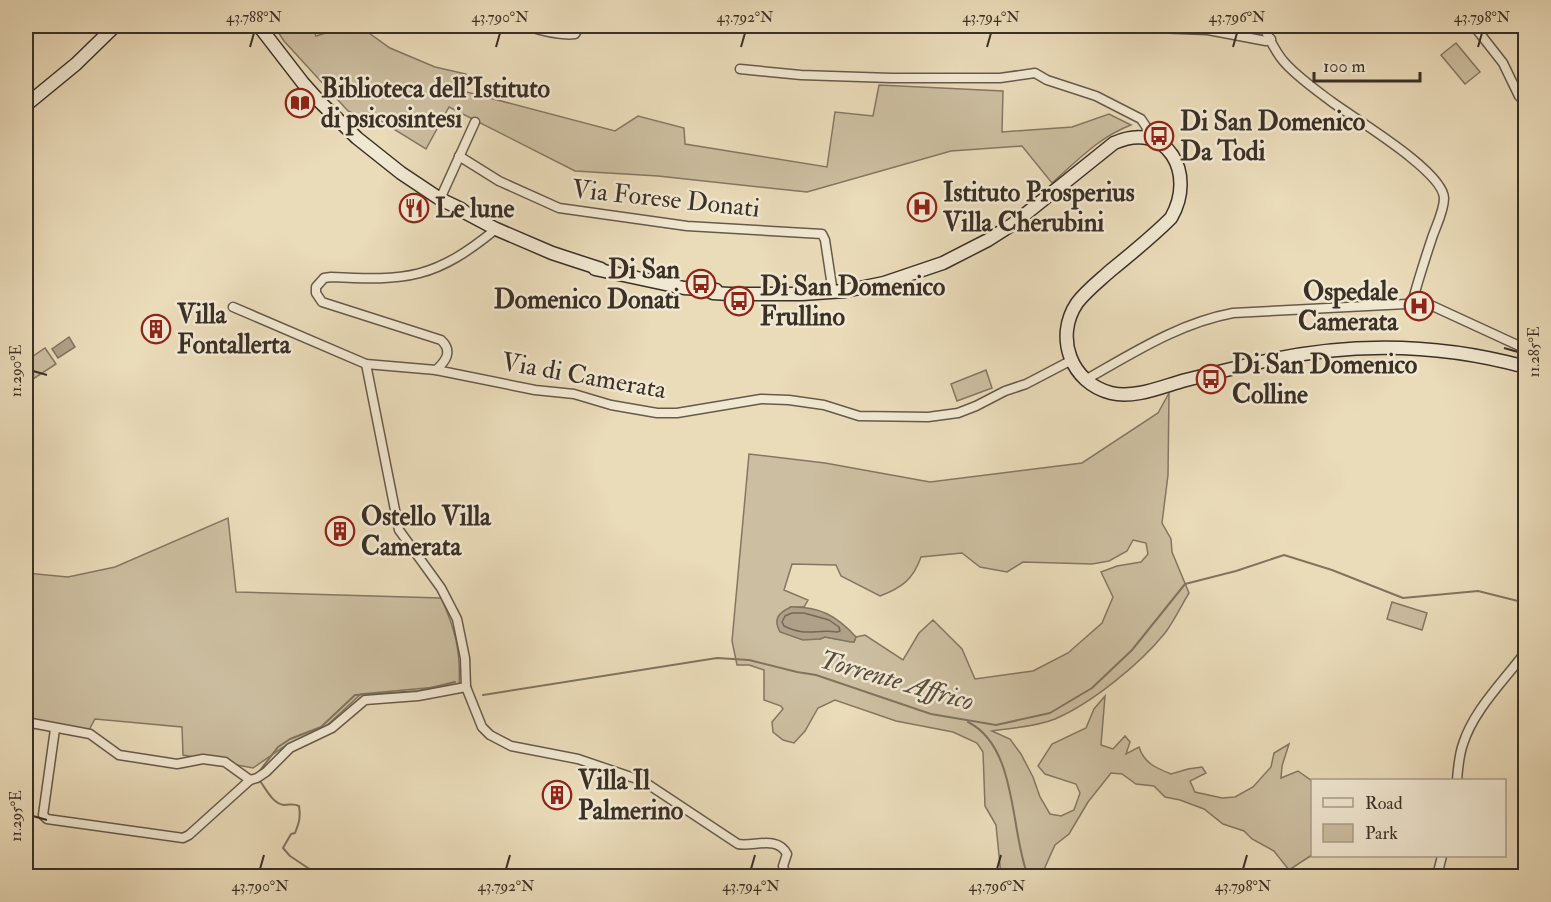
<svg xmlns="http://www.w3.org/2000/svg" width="1551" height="902" font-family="'IM FELL Double Pica',serif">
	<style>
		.green { fill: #ccbea0; stroke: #837763; stroke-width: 1.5; fill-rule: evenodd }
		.water { fill: #aea187; stroke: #807460; stroke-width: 1.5 }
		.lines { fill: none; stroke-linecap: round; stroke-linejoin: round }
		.shore { stroke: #746856; stroke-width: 1.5 }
		.stream { stroke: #807460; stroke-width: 2 }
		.street-casing { stroke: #665b4b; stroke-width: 11 }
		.secondary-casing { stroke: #3a3026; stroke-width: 15 }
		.street { stroke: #f1e8d2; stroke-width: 8 }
		.secondary { stroke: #f1e8d2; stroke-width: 12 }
		.ticks { fill: none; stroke: #3a3026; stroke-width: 2 }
		.labels { text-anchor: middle; stroke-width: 5; stroke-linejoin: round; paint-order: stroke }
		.poi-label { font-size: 26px; font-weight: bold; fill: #3a3026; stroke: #f1e8d2; text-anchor: start }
		.street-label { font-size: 26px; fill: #3a3026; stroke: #f1e8d2 }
		.water-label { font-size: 27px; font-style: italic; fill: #574c3e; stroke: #f1e8d2 }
		.neatline { fill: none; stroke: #3a3026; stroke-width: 2 }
		.ticks-label { font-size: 15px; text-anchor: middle; fill: #3a3026 }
	</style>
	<rect width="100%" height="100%" fill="#eadbb9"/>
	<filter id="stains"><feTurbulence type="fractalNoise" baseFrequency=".00333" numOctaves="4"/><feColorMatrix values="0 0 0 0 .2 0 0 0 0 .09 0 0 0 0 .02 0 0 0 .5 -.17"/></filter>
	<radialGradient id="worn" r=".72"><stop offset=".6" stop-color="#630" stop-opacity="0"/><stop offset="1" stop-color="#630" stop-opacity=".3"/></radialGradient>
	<!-- green -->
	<g class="green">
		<path d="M274 26H312L316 36 349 26H359L390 48 435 67 466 74 463 91 615 131 638 116 684 128 685 144 827 167 835 112 873 116 879 85 1003 91 1002 132 1072 127 1109 114 1131 125C1099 137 1077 161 1052 183L1022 146 951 151 807 192 658 176 575 171 449 107 426 149 376 118 368 121 348 111 284 41Z"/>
		<polygon points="1456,43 1480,72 1465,84 1441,55"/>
		<polygon points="45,348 56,364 27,383 26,381 26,361"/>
		<polygon points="986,370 992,388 957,401 951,384"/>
		<path d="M1169 393 1168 475 1162 523 1171 539 1172 552 1189 593C1181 606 1174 621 1165 633 1140 664 1092 703 1055 719 1035 727 1012 728 992 731L1010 739 1021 754 1033 777 1040 797 1050 814 1061 816 1074 810 1080 793 1076 784 1045 774 1038 766 1052 744 1086 728 1094 709 1105 696 1101 745 1113 749 1125 736 1130 742 1126 754 1139 747C1144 763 1156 768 1171 774L1188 769 1202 767 1206 773 1190 781 1195 792 1222 798 1235 797 1253 787 1271 767 1274 753 1289 744 1282 766 1281 778 1298 771 1312 781V855L1289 870 1274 851 1252 839 1244 831 1223 824 1204 809 1180 800 1165 797 1154 786 1136 784 1122 774 1111 773 1088 802 1069 834 1055 845 1041 876H1001L996 825 985 806 983 752 977 743 953 732 896 721 835 700 818 708 805 731 794 743 783 740 773 732 772 722 783 709 781 706 764 700V670L749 665H737L732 641 749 454 825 463 930 482 1082 463 1158 413ZM1133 540 1146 543 1148 554 1141 562 1117 566 1101 572 1113 597 1102 623 1068 653 1033 671 975 679 962 649 933 620 919 633 903 660 865 635 856 637 854 642 825 637 820 639 791 607H804L808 600 784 590 792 564 836 565 841 576 880 596C901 588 913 580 921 557L962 553 980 567 1007 572 1023 562 1092 564 1109 561 1127 551Z"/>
		<path d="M228 518 236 592 441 598C455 628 461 652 459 685L361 694 323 729 285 746 253 768 183 755 182 727 95 719 89 730 26 718V573L68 577 115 567Z"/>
		<polygon points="1392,602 1427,613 1422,630 1387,619"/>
	</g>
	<!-- water -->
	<g class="water">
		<polygon points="69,337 75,347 58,358 52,349"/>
		<path d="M791 607C819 606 837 616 856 637L854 642H851L825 637 820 639 803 640 780 632C773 619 778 613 791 607Z"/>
	</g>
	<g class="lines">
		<!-- shore -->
		<path class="shore" d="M804 613 829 620 839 627 840 631 837 632C816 629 806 637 784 626L782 622 785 616 792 613Z"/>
		<!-- stream -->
		<g class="stream">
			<polyline points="483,695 717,658 749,660 797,672 816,675 931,714 996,725 1050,713 1092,688 1132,650 1185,584 1236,571 1284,555 1332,570 1403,598 1478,591 1526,603"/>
			<path d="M968 722C1018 747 1010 832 1028 876"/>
			<polyline points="229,760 238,767"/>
			<polyline points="258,773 278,747 290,739 321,727 355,695 418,691 455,682"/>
			<path d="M260 781C266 789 273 804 284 805 291 805 293 803 299 806 301 817 299 823 295 833L291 834 283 848 290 856 320 876"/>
		</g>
		<!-- street casing -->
		<g class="street-casing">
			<g id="street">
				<path d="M527 26C542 31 559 36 575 34L580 26"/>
				<polyline points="1102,26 1208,30 1266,41 1271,39"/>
				<path d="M1263 26C1270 39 1275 53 1286 64 1299 78 1316 90 1332 102 1355 119 1443 171 1444 198 1444 211 1436 226 1432 238 1425 259 1418 281 1412 303"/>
				<polyline points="1474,26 1503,63 1519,96 1526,104"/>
				<polyline points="740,69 801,75 891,78 1000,78 1035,73 1047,80 1096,96 1141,119 1147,128 1146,138"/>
				<polyline points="459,156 499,181 559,208 687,226 822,234 825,240 833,293"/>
				<polyline points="440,199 475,122"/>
				<polyline points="233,307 366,364 436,370 535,390 574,394 611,405 657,413 677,413 761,399 789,400 824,405 859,416 928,417 958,413 976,406 1005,391 1026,384 1070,361"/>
				<path d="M366 364 399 530 441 588 457 619 465 658 466 687 482 727 490 735 511 746 578 759 643 781 738 844C754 847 777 835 787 854L783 866 786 876"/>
				<path d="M436 370C446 361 453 351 441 340L322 302 316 293V287L324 278 331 277C407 281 435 279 496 229"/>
				<path d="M1085 380C1133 353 1179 323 1233 313L1426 303 1526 349"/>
				<polyline points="26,722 90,734 119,755 177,764 203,759 225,762 250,780 257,778 266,772 290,748 332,728 365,700 418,696 466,687"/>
				<polyline points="55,729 43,815 47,819 183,838 189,835 250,780"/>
				<path d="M1457 780C1458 768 1459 755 1463 744 1474 709 1505 680 1526 651"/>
				<polyline points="1437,876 1442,856"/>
			</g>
		</g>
		<!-- secondary casing -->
		<g class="secondary-casing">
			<g id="secondary">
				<polyline points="259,26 303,83 320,102 357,138 401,173 440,199 461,209 466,213 496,229 552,253 601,269"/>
				<polyline points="26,105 76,64 115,26"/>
				<polyline points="595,269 684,288 716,290"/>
				<path d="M709 291 713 293 729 294H802L845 291 884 283 943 263 988 240 1013 224 1114 143C1167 119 1197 174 1171 218 1152 237 1131 254 1110 271 1099 281 1086 291 1077 303 1054 337 1071 383 1111 393 1135 399 1163 386 1186 380 1214 373 1242 366 1270 360 1354 342 1442 344 1526 367"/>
			</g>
		</g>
		<!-- street -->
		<use href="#street" class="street"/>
		<!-- secondary -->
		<use href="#secondary" class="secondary"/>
	</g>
	<!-- ticks -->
	<path class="ticks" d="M250 47 254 33M496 47 500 33M741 47 745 33M987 47 991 33M1233 47 1237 33M1478 47 1482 33M1504 348 1518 352M33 371 47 375M33 816 47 820M260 869 264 855M506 869 510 855M751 869 755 855M997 869 1001 855M1243 869 1247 855"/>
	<!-- icons -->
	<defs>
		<g id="library-ring" transform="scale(1.5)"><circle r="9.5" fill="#f1e8d2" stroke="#8f2418" stroke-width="1.5"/><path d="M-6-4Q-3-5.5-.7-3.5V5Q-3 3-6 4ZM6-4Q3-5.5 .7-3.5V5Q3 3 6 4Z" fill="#8f2418"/></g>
		<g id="bus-ring" transform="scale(1.5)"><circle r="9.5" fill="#f1e8d2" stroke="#8f2418" stroke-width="1.5"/><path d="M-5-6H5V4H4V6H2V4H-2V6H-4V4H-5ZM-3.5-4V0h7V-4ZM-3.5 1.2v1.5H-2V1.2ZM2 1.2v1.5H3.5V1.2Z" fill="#8f2418"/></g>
		<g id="hospital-ring" transform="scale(1.5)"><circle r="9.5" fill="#f1e8d2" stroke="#8f2418" stroke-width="1.5"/><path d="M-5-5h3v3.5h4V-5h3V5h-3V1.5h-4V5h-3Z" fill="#8f2418"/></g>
		<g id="restaurant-ring" transform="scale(1.5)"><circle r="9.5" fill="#f1e8d2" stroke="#8f2418" stroke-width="1.5"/><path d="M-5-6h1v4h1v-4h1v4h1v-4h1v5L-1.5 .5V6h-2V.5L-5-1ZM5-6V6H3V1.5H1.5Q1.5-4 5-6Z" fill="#8f2418"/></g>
		<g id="building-ring" transform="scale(1.5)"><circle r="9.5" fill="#f1e8d2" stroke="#8f2418" stroke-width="1.5"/><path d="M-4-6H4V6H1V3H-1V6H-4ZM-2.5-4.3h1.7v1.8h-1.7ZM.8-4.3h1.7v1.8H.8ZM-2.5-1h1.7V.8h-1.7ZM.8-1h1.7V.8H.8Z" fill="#8f2418"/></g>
	</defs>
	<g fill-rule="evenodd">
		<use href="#library-ring" x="300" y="103"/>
		<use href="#bus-ring" x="1159" y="136"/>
		<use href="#hospital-ring" x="922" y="207"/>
		<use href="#restaurant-ring" x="414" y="208"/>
		<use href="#bus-ring" x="701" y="284"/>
		<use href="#bus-ring" x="739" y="301"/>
		<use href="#hospital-ring" x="1419" y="306"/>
		<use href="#building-ring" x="156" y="329"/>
		<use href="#bus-ring" x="1211" y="379"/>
		<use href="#building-ring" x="340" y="531"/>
		<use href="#building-ring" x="557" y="795"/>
	</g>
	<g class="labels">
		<!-- poi labels -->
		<g class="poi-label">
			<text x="321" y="97">Biblioteca dell'Istituto<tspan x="321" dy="30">di psicosintesi</tspan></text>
			<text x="1180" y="130">Di San Domenico<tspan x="1180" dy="30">Da Todi</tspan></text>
			<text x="943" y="201">Istituto Prosperius<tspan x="943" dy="30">Villa Cherubini</tspan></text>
			<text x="435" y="217">Le lune</text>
			<text x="680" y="278" text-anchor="end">Di San<tspan x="680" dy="30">Domenico Donati</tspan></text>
			<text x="760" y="295">Di San Domenico<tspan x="760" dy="30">Frullino</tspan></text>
			<text x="1398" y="300" text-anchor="end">Ospedale<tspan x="1398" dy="30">Camerata</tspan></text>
			<text x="177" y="323">Villa<tspan x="177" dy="30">Fontallerta</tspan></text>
			<text x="1232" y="373">Di San Domenico<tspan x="1232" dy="30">Colline</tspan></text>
			<text x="361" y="525">Ostello Villa<tspan x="361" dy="30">Camerata</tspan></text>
			<text x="578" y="789">Villa Il<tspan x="578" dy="30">Palmerino</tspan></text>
		</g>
		<!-- street labels -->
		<g class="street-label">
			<text transform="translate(666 198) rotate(6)" y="9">Via Forese Donati</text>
			<text transform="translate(584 375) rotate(10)" y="9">Via di Camerata</text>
		</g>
		<!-- water labels -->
		<g class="water-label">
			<text transform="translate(897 680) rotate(16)" y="9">Torrente Affrico</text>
		</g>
	</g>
	<!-- margin -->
	<rect width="1551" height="902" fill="none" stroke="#eadbb9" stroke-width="66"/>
	<!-- legend -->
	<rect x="1311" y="779" width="195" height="78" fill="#f1e8d2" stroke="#a89e8d" stroke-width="1.5"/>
	<rect x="1323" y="798" width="30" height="9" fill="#f1e8d2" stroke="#a89e8d" stroke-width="1.5"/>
	<text x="1365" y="809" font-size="18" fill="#3a3026">Road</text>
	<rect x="1323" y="824" width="30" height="18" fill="#ccbea0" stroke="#a89e8d" stroke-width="1.5"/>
	<text x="1365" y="839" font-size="18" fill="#3a3026">Park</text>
	<!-- scale -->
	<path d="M1314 72v9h106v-9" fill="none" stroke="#3a3026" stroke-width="3"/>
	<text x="1323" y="72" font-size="18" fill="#3a3026" stroke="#f1e8d2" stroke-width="4.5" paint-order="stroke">100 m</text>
	<rect x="33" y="33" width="1485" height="836" class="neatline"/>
	<g class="ticks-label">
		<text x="254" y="22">43.788°N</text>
		<text x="500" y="22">43.790°N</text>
		<text x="745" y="22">43.792°N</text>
		<text x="991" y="22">43.794°N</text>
		<text x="1237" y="22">43.796°N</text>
		<text x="1482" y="22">43.798°N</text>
		<text transform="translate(1534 352) rotate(-90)" y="5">11.285°E</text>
		<text transform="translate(16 371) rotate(-90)" y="5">11.290°E</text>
		<text transform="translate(16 816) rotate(-90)" y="5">11.295°E</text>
		<text x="260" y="891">43.790°N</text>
		<text x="506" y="891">43.792°N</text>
		<text x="751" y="891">43.794°N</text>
		<text x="997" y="891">43.796°N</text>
		<text x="1243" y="891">43.798°N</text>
	</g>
	<rect width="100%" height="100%" filter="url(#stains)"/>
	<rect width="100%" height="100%" fill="url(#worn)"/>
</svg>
